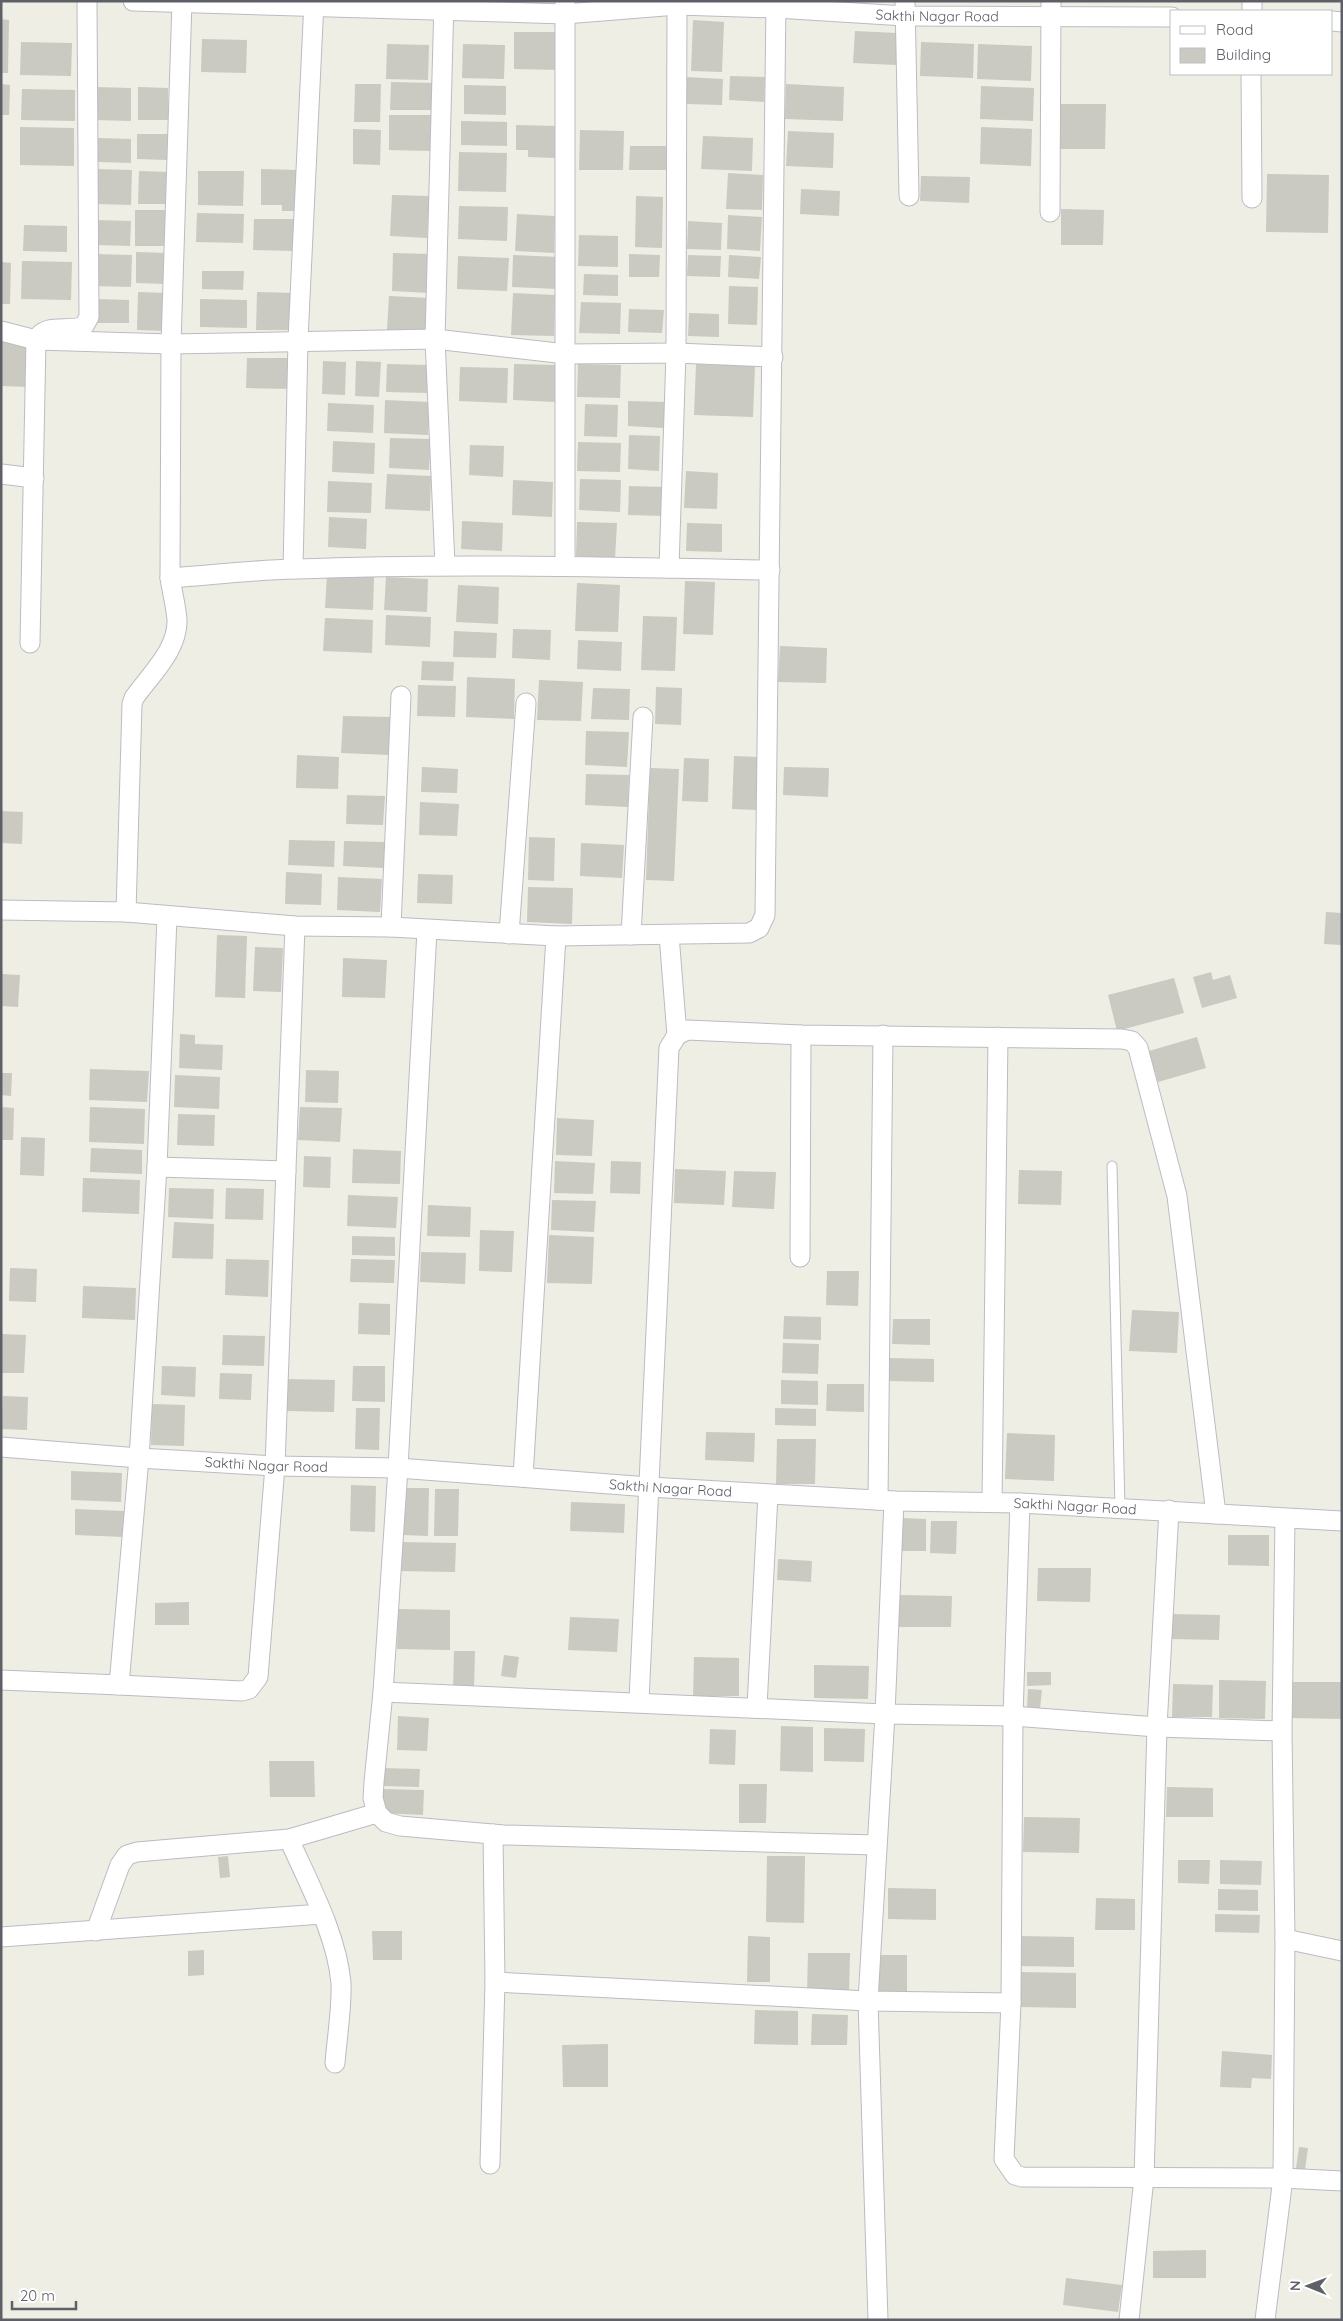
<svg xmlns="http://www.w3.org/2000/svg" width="1343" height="2321" font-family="Quicksand,sans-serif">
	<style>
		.building { fill: #cac9c2 }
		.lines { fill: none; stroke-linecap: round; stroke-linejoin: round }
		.lane-casing { stroke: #babcc1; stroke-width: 11 }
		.street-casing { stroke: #babcc1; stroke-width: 21 }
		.lane { stroke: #fff; stroke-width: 9 }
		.street { stroke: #fff; stroke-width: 19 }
		.labels { text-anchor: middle; stroke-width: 4; stroke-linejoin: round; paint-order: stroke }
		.street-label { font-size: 14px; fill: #5d6066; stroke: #fff }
	</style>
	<rect width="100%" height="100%" fill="#efeee5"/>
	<!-- building -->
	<g class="building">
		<polygon points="1,19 9,20 8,73 1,73"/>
		<polygon points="693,20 724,22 722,72 691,71"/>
		<polygon points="855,31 897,33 896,65 853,63"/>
		<polygon points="514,32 559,32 559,70 514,69"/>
		<polygon points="202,39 247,40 246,73 201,72"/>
		<polygon points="21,42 72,43 71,76 20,75"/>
		<polygon points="921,42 974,44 973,78 920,76"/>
		<polygon points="387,44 429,45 428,80 386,79"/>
		<polygon points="463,44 505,45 504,79 462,78"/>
		<polygon points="978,44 1032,46 1031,81 977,79"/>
		<polygon points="730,76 765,77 764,102 729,100"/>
		<polygon points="686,77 723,79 722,105 686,104"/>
		<polygon points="391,82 437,83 437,110 390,110"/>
		<polygon points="1,84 10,85 9,115 1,115"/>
		<polygon points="355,84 381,84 380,122 354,122"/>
		<polygon points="786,84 844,87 843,121 785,119"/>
		<polygon points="464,85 506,86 506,115 464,114"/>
		<polygon points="981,86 1034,88 1033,121 980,119"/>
		<polygon points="95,87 131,88 131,121 95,120"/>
		<polygon points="138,87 168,88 168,120 138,120"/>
		<polygon points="22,89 75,90 75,121 21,120"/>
		<polygon points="1058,104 1106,104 1105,149 1057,149"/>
		<polygon points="389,115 431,115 431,151 389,150"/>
		<polygon points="461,121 507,122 507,146 461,145"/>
		<polygon points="516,125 557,126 556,158 528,157 528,150 516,150"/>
		<polygon points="20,127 74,128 74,166 20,165"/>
		<polygon points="981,127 1032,129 1031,166 980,164"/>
		<polygon points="353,129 381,130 380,165 353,164"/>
		<polygon points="580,130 624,131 623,170 579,170"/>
		<polygon points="788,131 834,133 833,168 786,166"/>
		<polygon points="137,134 168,134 167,160 137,159"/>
		<polygon points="703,136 753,138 752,171 701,169"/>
		<polygon points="98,138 131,139 131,163 98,162"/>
		<polygon points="630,146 666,146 666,170 629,170"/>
		<polygon points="459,152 507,153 506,192 458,191"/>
		<polygon points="97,169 132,170 131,205 96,204"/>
		<polygon points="261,169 297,170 296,211 282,211 282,205 261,205"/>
		<polygon points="139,171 168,172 168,204 138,204"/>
		<polygon points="198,171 244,171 243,206 198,205"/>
		<polygon points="728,173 763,175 762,210 726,209"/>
		<polygon points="1267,174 1329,175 1328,233 1266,232"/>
		<polygon points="921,176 970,177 969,203 920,201"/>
		<polygon points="801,189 840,191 839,216 800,214"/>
		<polygon points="392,195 429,196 427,238 390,236"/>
		<polygon points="636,196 663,197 662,248 635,247"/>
		<polygon points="459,206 508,207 507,241 458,239"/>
		<polygon points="1061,209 1104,210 1103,245 1061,245"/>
		<rect x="135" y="210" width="35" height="36"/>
		<polygon points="197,213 244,214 243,243 196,242"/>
		<polygon points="517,214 555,216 554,253 515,251"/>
		<polygon points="728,215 762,217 760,251 727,249"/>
		<polygon points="254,219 294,219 293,251 253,250"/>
		<polygon points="96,220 131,221 130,246 96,245"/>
		<polygon points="688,221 722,223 721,250 687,249"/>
		<polygon points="24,225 67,226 67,252 23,251"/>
		<polygon points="579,235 618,236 618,267 578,266"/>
		<polygon points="136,252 168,253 167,284 136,283"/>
		<polygon points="393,253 430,254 429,293 392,291"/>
		<polygon points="94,254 132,255 131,287 93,286"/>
		<polygon points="629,254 660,255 659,277 629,277"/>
		<polygon points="513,255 560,257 558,289 512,287"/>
		<polygon points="688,255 721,256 720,277 687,276"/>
		<polygon points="729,255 761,257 759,279 728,277"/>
		<polygon points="458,256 509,258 507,291 457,289"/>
		<polygon points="22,261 72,262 71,300 21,299"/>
		<polygon points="1,262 11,263 10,304 1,304"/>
		<polygon points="202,271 244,271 243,290 202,289"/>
		<polygon points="584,274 618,275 618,296 583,295"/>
		<polygon points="729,286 758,287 757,325 728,324"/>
		<polygon points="138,292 167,293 166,331 137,330"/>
		<polygon points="257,292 295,293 295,330 256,330"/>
		<polygon points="513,293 555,295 554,336 511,335"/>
		<polygon points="389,296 430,298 429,332 387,330"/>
		<polygon points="97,299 129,300 129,323 96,323"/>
		<polygon points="200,299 247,300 247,328 200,327"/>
		<polygon points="581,302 621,303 620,334 579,333"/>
		<polygon points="629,309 664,310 662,333 628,332"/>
		<polygon points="689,313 719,314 719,337 688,336"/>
		<polygon points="1,337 29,337 28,387 1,386"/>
		<polygon points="247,358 295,358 294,389 246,388"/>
		<polygon points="323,361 346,362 345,395 322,394"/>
		<polygon points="356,361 381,362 379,397 355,396"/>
		<polygon points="387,364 429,365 428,393 386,392"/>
		<polygon points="514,364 556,365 555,402 513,400"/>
		<polygon points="578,364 621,365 620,398 577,397"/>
		<polygon points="696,364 755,366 753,417 694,415"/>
		<polygon points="460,367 508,368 507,403 459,401"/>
		<polygon points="385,400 430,402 428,435 384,433"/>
		<polygon points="628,401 665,402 664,428 628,426"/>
		<polygon points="328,403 374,405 373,433 327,431"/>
		<polygon points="585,404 618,405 617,437 584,436"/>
		<polygon points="629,435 660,436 659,471 628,469"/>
		<polygon points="390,438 431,439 429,470 389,468"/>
		<polygon points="333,441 375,443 374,474 332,472"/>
		<polygon points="578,442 621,443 620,472 577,471"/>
		<polygon points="470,445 504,446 503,477 469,475"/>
		<polygon points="686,471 718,473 717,509 684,508"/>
		<polygon points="387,474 431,476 430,511 385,509"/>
		<polygon points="580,479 621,480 620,512 579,510"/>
		<polygon points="513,480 553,482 552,517 512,515"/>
		<polygon points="328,481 372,483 371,513 327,512"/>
		<polygon points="629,486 666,487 665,516 628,515"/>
		<polygon points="329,517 367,519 366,549 328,547"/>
		<polygon points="462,521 503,523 502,551 461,549"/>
		<polygon points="577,522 617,523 615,558 576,556"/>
		<polygon points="687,523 722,524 722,552 686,551"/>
		<polygon points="327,575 374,577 373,610 325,608"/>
		<polygon points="386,577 428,579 427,612 384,610"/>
		<polygon points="685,581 715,582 713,635 683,634"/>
		<polygon points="577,583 620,585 618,632 575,631"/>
		<polygon points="458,585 499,587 498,624 456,622"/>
		<polygon points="386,615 431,617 430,647 385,645"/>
		<polygon points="643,616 677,617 675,671 641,670"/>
		<polygon points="325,618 373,620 372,653 323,651"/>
		<polygon points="513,629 551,630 550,660 512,658"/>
		<polygon points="454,631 497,633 496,658 453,657"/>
		<polygon points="578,640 622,642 621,671 577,669"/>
		<polygon points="780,646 827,648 826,683 778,682"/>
		<polygon points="422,661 454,662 453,681 421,680"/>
		<polygon points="467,677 515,679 514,719 466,717"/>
		<polygon points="539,680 583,682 581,721 537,720"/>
		<polygon points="418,685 456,686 455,717 417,716"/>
		<polygon points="656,687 682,688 681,725 655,724"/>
		<polygon points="593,688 630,689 629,720 591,719"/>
		<polygon points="343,716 391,717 390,755 341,753"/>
		<polygon points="586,731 629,732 627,767 585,765"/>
		<polygon points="297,755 339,757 338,789 296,788"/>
		<polygon points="734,756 759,757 757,810 732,809"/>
		<polygon points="684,758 709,759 708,802 682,801"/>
		<polygon points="422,767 458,769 457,793 421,792"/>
		<polygon points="784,767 829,768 828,797 783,795"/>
		<polygon points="650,768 679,769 674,881 646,880"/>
		<polygon points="586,774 629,775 628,807 585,805"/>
		<polygon points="347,795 385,796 383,825 346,824"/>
		<polygon points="420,802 459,804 457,836 419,835"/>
		<polygon points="1,811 23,812 22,844 1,843"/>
		<polygon points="529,837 555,838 554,881 528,880"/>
		<polygon points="289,840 335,841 334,867 288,865"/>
		<polygon points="344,841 384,842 384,868 343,866"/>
		<polygon points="581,843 624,845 622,878 580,876"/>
		<polygon points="286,872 322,874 321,905 285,904"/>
		<polygon points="418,874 453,875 452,904 417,903"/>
		<polygon points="338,877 382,879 380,912 337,910"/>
		<polygon points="528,887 573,888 572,924 527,922"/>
		<polygon points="1326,912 1342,913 1342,945 1324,944"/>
		<polygon points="217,935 247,936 245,998 215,997"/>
		<polygon points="255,947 283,948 281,992 253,991"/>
		<polygon points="343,958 387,960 385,998 342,997"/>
		<polygon points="1211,972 1213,980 1230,975 1237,998 1202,1008 1193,977"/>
		<polygon points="1,974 20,975 18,1007 1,1006"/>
		<polygon points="1174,978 1184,1013 1117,1031 1108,995"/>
		<polygon points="180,1034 195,1035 195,1044 223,1045 222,1070 179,1068"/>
		<polygon points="1197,1037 1206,1068 1158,1082 1149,1051"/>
		<polygon points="90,1069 149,1071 147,1102 89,1100"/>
		<polygon points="306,1070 339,1071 338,1103 305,1102"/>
		<polygon points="1,1073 12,1073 11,1096 1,1095"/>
		<polygon points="175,1075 220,1077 219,1109 174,1107"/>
		<polygon points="1,1107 14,1108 13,1140 1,1140"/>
		<polygon points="90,1107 145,1109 144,1144 89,1142"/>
		<polygon points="300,1107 342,1108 340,1142 298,1140"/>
		<polygon points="178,1114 215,1115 214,1146 177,1145"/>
		<polygon points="557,1118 594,1120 592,1156 556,1155"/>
		<polygon points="21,1137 45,1138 44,1176 20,1175"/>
		<polygon points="91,1148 142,1150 142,1174 90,1172"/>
		<polygon points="353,1149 401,1151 400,1184 352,1183"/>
		<polygon points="304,1156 331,1157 330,1188 303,1187"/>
		<polygon points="555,1161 595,1163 593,1194 554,1193"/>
		<polygon points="611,1161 641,1162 640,1194 610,1193"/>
		<polygon points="675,1169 726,1171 724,1205 674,1203"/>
		<polygon points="1019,1170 1062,1171 1061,1205 1018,1204"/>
		<polygon points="734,1171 776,1172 774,1209 732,1207"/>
		<polygon points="83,1178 140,1180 139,1214 82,1212"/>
		<polygon points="169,1188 214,1189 213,1219 168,1217"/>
		<polygon points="226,1188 264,1189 263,1220 225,1219"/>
		<polygon points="348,1195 398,1197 396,1228 347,1226"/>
		<polygon points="552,1200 596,1201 594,1232 551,1230"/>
		<polygon points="428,1205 471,1207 470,1237 427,1236"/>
		<polygon points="174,1222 214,1224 213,1259 172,1258"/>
		<polygon points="480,1230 514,1231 512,1272 479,1271"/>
		<polygon points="549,1235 594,1237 592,1284 547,1283"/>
		<polygon points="352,1236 395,1237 395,1256 352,1255"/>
		<polygon points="421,1252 466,1253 465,1284 420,1282"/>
		<polygon points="226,1259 269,1260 268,1297 225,1295"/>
		<polygon points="351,1259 395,1260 394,1283 350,1282"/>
		<polygon points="10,1268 37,1269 36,1302 9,1301"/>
		<polygon points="827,1271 859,1271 858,1306 826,1305"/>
		<polygon points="83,1286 136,1288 135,1320 82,1318"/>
		<polygon points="359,1303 390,1304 390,1335 358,1334"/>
		<polygon points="1132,1310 1179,1312 1177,1353 1129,1351"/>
		<polygon points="784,1316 821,1317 821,1340 783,1339"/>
		<polygon points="893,1319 930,1319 930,1345 892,1344"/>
		<polygon points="1,1334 26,1335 24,1373 1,1373"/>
		<polygon points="223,1335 265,1336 264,1366 222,1365"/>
		<polygon points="783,1343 819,1344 818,1374 782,1373"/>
		<polygon points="889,1358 934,1359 934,1382 889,1381"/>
		<polygon points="162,1366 196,1367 195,1397 161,1395"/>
		<polygon points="353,1366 385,1366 385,1402 352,1401"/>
		<polygon points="220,1373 252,1374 251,1400 219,1399"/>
		<polygon points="287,1379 335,1380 334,1412 286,1411"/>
		<polygon points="781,1380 818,1381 818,1405 781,1404"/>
		<polygon points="827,1384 864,1384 864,1412 826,1411"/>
		<polygon points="3,1396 28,1397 27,1430 2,1429"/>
		<polygon points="152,1404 185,1405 184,1446 151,1445"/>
		<polygon points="356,1408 380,1408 379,1450 355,1449"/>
		<polygon points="775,1408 816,1409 816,1426 775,1425"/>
		<polygon points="706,1432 755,1433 754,1462 705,1460"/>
		<polygon points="1007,1433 1055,1435 1054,1481 1005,1479"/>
		<polygon points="777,1439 816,1439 815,1484 776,1484"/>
		<polygon points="71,1471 122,1473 121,1502 71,1500"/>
		<polygon points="351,1485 376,1486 375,1532 350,1531"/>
		<polygon points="404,1488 429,1488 428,1536 403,1535"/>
		<polygon points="435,1489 459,1489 458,1536 434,1536"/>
		<polygon points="571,1502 625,1504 624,1533 570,1531"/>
		<polygon points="75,1509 124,1511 124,1537 75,1535"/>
		<polygon points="901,1518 926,1519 926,1551 901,1551"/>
		<polygon points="931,1521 957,1521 956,1554 930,1553"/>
		<polygon points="1228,1535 1269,1535 1269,1566 1228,1565"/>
		<polygon points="399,1542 456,1543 455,1572 398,1571"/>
		<polygon points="778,1559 812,1561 811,1582 777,1580"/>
		<polygon points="1038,1568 1091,1568 1090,1602 1037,1601"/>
		<polygon points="899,1595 952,1596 951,1627 898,1627"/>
		<polygon points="189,1602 189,1625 155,1625 155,1603"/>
		<polygon points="398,1609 450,1610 450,1650 397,1649"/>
		<polygon points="1171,1614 1220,1615 1219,1640 1171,1639"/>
		<polygon points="570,1617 619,1619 617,1652 568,1650"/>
		<polygon points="454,1651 475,1651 474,1689 453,1689"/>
		<polygon points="504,1655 519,1657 516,1678 501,1676"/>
		<polygon points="694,1657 739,1658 739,1696 693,1696"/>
		<polygon points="814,1665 869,1666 868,1699 814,1698"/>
		<polygon points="1027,1672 1051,1672 1051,1685 1027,1686"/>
		<polygon points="1219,1680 1266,1681 1265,1719 1219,1718"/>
		<polygon points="1293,1682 1342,1682 1342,1719 1292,1718"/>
		<polygon points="1173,1684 1213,1685 1212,1717 1172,1717"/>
		<polygon points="1028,1689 1042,1690 1040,1709 1027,1709"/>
		<polygon points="398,1716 429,1718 427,1751 397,1750"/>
		<polygon points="781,1726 813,1727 813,1772 780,1771"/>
		<polygon points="824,1728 865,1729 864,1762 824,1761"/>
		<polygon points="710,1729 736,1730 735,1765 709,1764"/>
		<polygon points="269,1761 314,1761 315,1797 270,1797"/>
		<polygon points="381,1768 420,1769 419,1787 381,1786"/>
		<polygon points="739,1784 767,1784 766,1823 739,1823"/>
		<polygon points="1167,1787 1213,1788 1213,1817 1166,1817"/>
		<polygon points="382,1789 424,1790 423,1815 381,1813"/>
		<polygon points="1024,1817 1080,1818 1079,1853 1023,1852"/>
		<polygon points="228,1856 230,1877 220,1878 218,1857"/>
		<polygon points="767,1856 805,1856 804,1923 766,1922"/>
		<polygon points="1178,1860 1210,1860 1209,1884 1178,1883"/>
		<polygon points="1220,1860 1262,1861 1261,1885 1220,1884"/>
		<polygon points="888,1888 936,1889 936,1920 888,1919"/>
		<polygon points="1218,1889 1258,1890 1258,1911 1218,1910"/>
		<polygon points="1096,1898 1135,1899 1135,1930 1095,1930"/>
		<polygon points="1215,1914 1260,1915 1259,1933 1215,1932"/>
		<polygon points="372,1931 402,1931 402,1960 373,1960"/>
		<polygon points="748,1936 770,1937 770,1982 747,1982"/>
		<polygon points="1021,1936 1074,1937 1074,1967 1021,1966"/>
		<polygon points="204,1950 204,1975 188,1976 188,1951"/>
		<polygon points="808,1953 850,1953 849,1994 807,1993"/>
		<rect x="878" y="1955" width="29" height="39"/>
		<polygon points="1019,1972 1076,1973 1076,2008 1019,2007"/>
		<polygon points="755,2010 798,2011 798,2045 754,2044"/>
		<polygon points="812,2014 848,2015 847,2045 811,2045"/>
		<polygon points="608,2044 608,2087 563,2087 562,2045"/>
		<polygon points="1222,2051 1272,2055 1271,2079 1252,2078 1251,2088 1220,2087"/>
		<polygon points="1299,2147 1308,2148 1304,2177 1295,2175"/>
		<polygon points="1206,2250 1206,2278 1153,2278 1153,2251"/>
		<polygon points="1066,2278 1122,2285 1118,2312 1063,2305"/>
	</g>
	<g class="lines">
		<!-- lane casing -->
		<g class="lane-casing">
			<polyline id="lane" points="1112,1166 1120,1509"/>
		</g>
		<!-- street casing -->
		<g class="street-casing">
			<g id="street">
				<path id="s1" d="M133 1 565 14 677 5 776 8 905 16 1172 17"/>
				<path d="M182 1 171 344 170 578C212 575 253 570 295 569 453 563 611 567 770 570"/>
				<polyline points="444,1 435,339 445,565"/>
				<polyline points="905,1 909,196"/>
				<polyline points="1252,11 1252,1"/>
				<polyline points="1332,21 1342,22"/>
				<polyline points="1251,74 1252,198"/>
				<polyline points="1050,212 1051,1"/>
				<polyline points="1,331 36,340 171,344 435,339 566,354 676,353 773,357"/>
				<polyline points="1,474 34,478"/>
				<polyline points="565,565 565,2"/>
				<polyline points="669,568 676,353 677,1"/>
				<polyline points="293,569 298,340 314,1"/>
				<path d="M30 643 36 340C46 322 68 333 84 326L89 317 87 1"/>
				<polyline points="1,910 126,912 295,926 391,927 556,936 749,933 759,928 765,915 776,1"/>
				<path d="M126 912 132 704 134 698C150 675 178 650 177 620 176 606 172 591 170 578"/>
				<polyline points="391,927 401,696"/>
				<polyline points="427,930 398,1468 383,1692 374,1782 373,1798 377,1813 386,1822 400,1826 504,1835 876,1845"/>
				<polyline points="509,934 526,703"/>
				<polyline points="631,935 643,717"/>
				<polyline points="669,935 677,1035"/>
				<polyline points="157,1167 286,1171"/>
				<polyline points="800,1257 801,1035"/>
				<path id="s2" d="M1 1447 139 1458 275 1466 398 1468 649 1487 894 1501 1020 1503 1342 1521"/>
				<polyline points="523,1477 556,936"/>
				<polyline points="878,1500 883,1035"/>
				<polyline points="992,1502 998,1037"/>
				<polyline points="1020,1503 1013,1716 1011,2003 1004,2159 1015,2175 1022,2177 1283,2178 1342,2181"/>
				<polyline points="1,1680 119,1685 139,1458 157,1167 167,917"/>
				<polyline points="119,1685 242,1691 249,1689 258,1677 275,1466 295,926"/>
				<polyline points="383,1692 885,1714 1013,1716 1157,1727 1282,1731"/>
				<polyline points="639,1701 669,1048 677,1035 687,1030 801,1035 1122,1039 1132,1041 1138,1048 1177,1196 1216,1514"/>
				<polyline points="757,1707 768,1494"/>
				<path d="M289 1839C308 1882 337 1935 341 1983 342 2009 337 2037 335 2063"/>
				<polyline points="96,1931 120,1865 127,1855 137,1852 289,1839 377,1813"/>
				<polyline points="1,1937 322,1914"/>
				<polyline points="1285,1939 1342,1951"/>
				<polyline points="495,1982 868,2001 1011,2003"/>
				<polyline points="490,2164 495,1982 493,1834"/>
				<polyline points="878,2320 868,2001 885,1714 894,1501"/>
				<polyline points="1129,2320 1144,2178 1157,1727 1169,1510"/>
				<polyline points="1265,2320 1283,2178 1285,1939 1282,1731 1285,1519"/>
			</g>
		</g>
		<!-- lane -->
		<use href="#lane" class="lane"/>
		<!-- street -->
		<use href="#street" class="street"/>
	</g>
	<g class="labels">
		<!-- street labels -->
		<g class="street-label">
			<text dy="5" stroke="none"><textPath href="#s1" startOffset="805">Sakthi Nagar Road</textPath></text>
			<text dy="5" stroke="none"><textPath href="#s2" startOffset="266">Sakthi Nagar Road</textPath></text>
			<text dy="5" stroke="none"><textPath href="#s2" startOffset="671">Sakthi Nagar Road</textPath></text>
			<text dy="5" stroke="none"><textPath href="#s2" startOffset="1076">Sakthi Nagar Road</textPath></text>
		</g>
	</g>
	<!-- border -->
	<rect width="1343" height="2321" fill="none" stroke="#5d6066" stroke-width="5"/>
	<!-- legend -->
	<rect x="1170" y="10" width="162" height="65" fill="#ffffff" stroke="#bebfc2"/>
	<rect x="1180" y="26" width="25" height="8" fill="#ffffff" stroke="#bebfc2"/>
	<text x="1216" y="35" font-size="15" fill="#5d6066">Road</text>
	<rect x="1180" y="48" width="25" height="15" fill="#cac9c2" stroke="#bebfc2"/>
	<text x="1216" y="60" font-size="15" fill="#5d6066">Building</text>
	<!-- north arrow -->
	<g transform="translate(1308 2286) rotate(271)" stroke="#ffffff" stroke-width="4" paint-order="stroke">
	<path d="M0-4L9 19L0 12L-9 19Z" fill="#5d6066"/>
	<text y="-8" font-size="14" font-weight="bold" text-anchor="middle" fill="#5d6066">N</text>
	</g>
	<!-- scale -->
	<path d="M12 2301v8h64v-8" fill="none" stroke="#5d6066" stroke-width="2.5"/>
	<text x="20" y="2301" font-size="15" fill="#5d6066" stroke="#ffffff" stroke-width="4" paint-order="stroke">20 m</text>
</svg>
